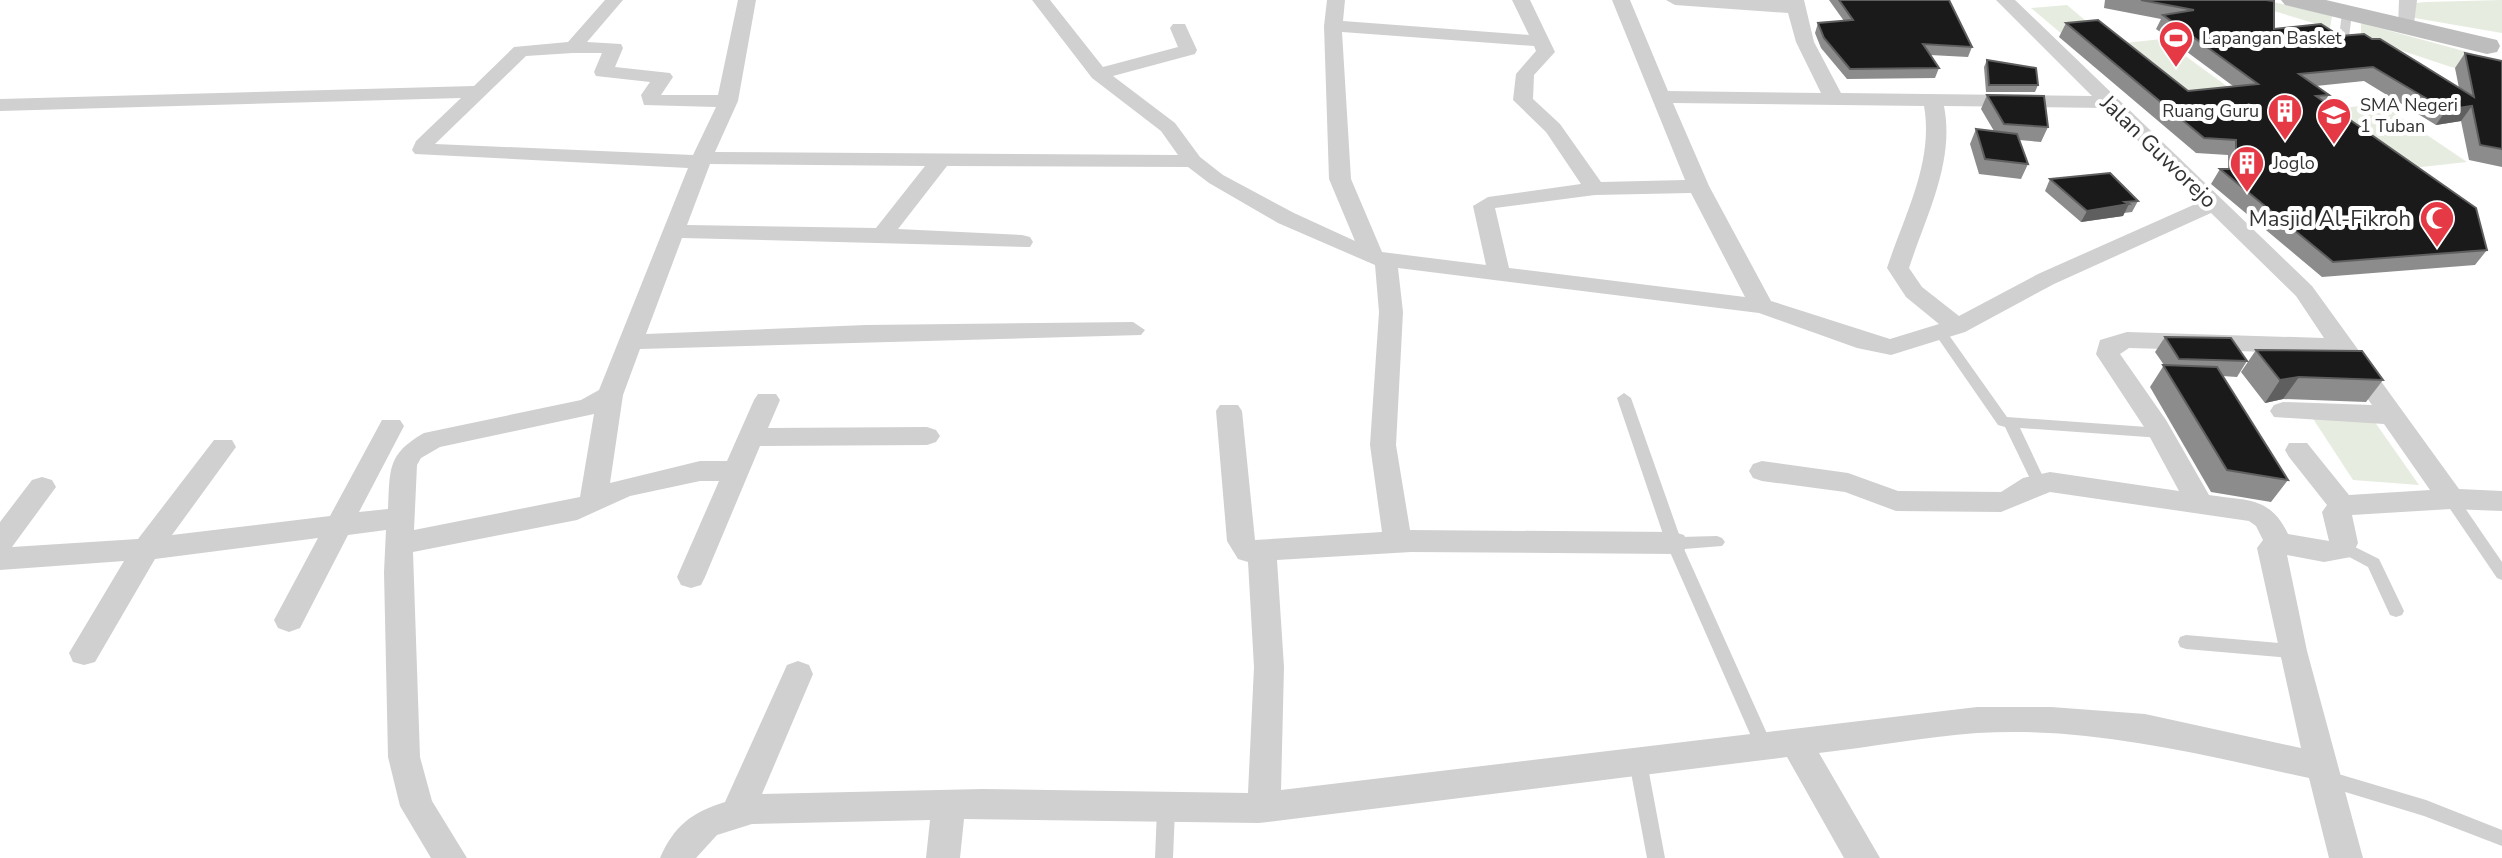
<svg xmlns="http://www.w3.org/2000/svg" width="2502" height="858" font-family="'Nunito Sans',sans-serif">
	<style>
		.green { fill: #e6ecdf }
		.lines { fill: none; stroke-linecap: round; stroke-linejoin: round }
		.lane { fill: #d0d0d0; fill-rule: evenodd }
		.street { fill: #d0d0d0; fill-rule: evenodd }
		.secondary { fill: #bdbdbd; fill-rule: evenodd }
		.wall { fill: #8c8c8c }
		.shaded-wall { fill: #5f5f5f }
		.building { fill: #1a1a1a; stroke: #5f5f5f; stroke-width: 2 }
		.labels { text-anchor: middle; stroke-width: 8; stroke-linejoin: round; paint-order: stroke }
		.far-poi-label { font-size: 18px; fill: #333; stroke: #fff; text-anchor: start }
		.street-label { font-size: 22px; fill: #333; stroke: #fff }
		.poi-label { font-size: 22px; fill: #333; stroke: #fff; text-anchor: end }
	</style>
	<rect width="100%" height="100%" fill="#fff"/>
	<!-- green -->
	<g class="green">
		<polygon points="2237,0 2265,0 2332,16 2330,28"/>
		<polygon points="2502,0 2502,33 2409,17 2416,3 2425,2"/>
		<polygon points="2067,5 2099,32 2063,35 2031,8"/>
		<polygon points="2361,23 2471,53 2482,59 2494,76 2451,67 2361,37"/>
		<polygon points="2162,39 2239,95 2189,100 2116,44"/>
		<polygon points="2381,104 2467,162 2403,169 2321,110"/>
		<polygon points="2310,414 2372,418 2419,485 2353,480"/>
	</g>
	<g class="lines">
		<!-- lane -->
		<g class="lane">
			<polygon points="2347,10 2352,13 2349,37 2344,40 2339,37 2342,13"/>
			<polygon points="1941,330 1946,331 2007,417 2161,428 2168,433 2161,438 2020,428 2046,483 2044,487 2034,487 2005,427 1998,425 1935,334"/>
			<polygon points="1624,393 1631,398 1680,537 1717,536 1722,538 1725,542 1722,546 1684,549 1773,747 1770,752 1764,755 1758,752 1666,543 1617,398"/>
			<polygon points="2451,494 2456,495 2502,562 2502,580 2497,578 2446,503 2444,499 2446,495"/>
			<polygon points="2343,541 2379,559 2404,611 2402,615 2396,617 2390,615 2368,567 2338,551 2335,547 2338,543"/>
			<polygon points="2186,635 2292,644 2298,646 2300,651 2298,656 2292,658 2186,649 2180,647 2178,642 2180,637"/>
			<polygon points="1638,754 1644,757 1647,762 1665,858 1647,858 1629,762 1632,757"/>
			<polygon points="2325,770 2426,800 2502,830 2502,846 2424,816 2319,784 2316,778 2319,772"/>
			<polygon points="1166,802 1172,804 1175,810 1173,858 1155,858 1157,810 1160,804"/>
		</g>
		<!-- street -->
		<g class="street">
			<path d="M605 0H623L587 42 621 44 623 48 615 67 670 73 673 77 661 95H718L738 0H756L738 101 715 152 1178 155 1161 131 1092 78 1032 0H1050L1103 67 1178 47 1170 28 1173 24H1185L1197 50 1195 54 1113 76 1175 123 1200 157 1223 175 1294 213 1355 241 1329 179 1324 26 1327 0H1345L1343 21 1529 35 1512 0H1530L1555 52 1534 75 1533 99 1560 124 1601 182 1685 180 1612 0H1630L1668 91 1821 93 1796 42 1788 13 1675 5 1666 0H1804L1814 42 1841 93 2092 96 1996 0H2015L2312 286 2459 489 2502 491V511L2451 509 2352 515 2358 543 2351 557 2324 562 2287 555 2307 651 2363 858H2329L2309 778C2199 754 2090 726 1977 733 1924 737 1872 747 1819 753L1880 858H1844L1787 757 1259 823 964 819 960 858H926L930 820 752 824 717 835 696 858H660C674 826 692 812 725 802L787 665 798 661 809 665 813 674 762 794 983 789 1248 793 1254 667 1248 562 1238 559 1227 541 1216 411 1220 405H1238L1242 411 1255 540 1382 532 1370 445 1379 312 1375 265 1278 223 1209 183 1188 167 947 166 898 229 1022 235 1030 237 1033 242 1030 247 682 238 646 334 866 325 1133 322 1145 330 1141 335 640 349 623 395 610 483 700 461H727L754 400 758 394H776L780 400 768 428 927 427 936 430 940 436 936 442 927 445 760 446 705 577 701 585 691 588 681 585 677 577 719 481H700L630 496 577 520 413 552 420 757 432 801 467 858H431L400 806 388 757 384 572 386 530 348 535 300 628 289 632 278 628 274 620 318 538 155 559 95 662 84 665 73 662 69 653 124 561 0 570V522L32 480 42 477 52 480 56 487 12 547 138 539 214 440H232L236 447 172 535 330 516 382 420H400L404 426 359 512 388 509C390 469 387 454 424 433L581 400 599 390 688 168 415 154 412 150 416 141 461 98 0 111V99L474 86 514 47 568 42ZM1342 32 1534 46 1536 51 1516 74 1513 100 1546 132 1581 184 1488 197 1473 206 1486 265 1382 252 1351 179ZM573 53H602L594 72 596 76 650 82 641 95 644 105 716 107 693 155 435 144 526 56ZM1673 103 1924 106C1934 162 1904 216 1887 268L1906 297 1939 324 1890 339 1771 301 1709 186ZM1944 106 2105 108 2200 202 2038 274 1959 316 1922 287 1909 268C1926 216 1955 162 1944 106ZM710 164 925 166 876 228 687 225ZM1691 193 1745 297 1509 268 1495 208 1595 195ZM2211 213 2296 296 2324 338 2127 332 2100 340 2096 354 2146 430 2179 491 2050 472 2023 478 2001 492 1898 491 1848 473 1762 461 1753 464 1749 471 1753 478 1762 481 1845 492 1896 511 2001 512 2050 492 2249 521 2256 526 2263 540 2257 548 2301 748 2145 714 2051 707H1977L1281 790 1284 667 1277 560 1411 552 1674 554 1684 551 1688 543 1684 535 1674 532 1410 530 1396 445 1403 312 1398 268 1759 313 1857 348 1891 355 1965 332 2054 284ZM2129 348 2336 354 2372 405 2283 402 2274 405 2270 411 2274 417 2384 424 2430 490 2349 495 2307 443H2289L2285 450 2289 457 2327 505 2322 512 2329 541 2288 534C2270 496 2247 501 2209 495L2166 420 2120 354ZM594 414 580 497 414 530 417 465 421 458 440 447Z"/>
			<polygon points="2399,0 2417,0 2413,31 2407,32 2398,27"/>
		</g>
		<!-- secondary -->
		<polygon class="secondary" points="2281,0 2326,0 2497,40 2500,46 2497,52 2487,54 2285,5"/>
	</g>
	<!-- wall -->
	<g class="wall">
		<polygon points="1829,0 1949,0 1972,47 1968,57 1930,55 1939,68 1935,78 1847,79 1821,48 1815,33 1818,23 1844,21"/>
		<polygon points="2105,0 2266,0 2274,29 2340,36 2459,88 2455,68 2465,53 2502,61 2502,167 2469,160 2461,121 2436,125 2364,81 2316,86 2329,95 2324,102 2487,250 2475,265 2322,277 2211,184 2220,169 2228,169 2228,155 2196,153 2059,37 2066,23 2188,91 2233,86 2156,29 2161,19 2104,8"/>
		<polygon points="1987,60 2038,85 2035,92 1986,92 1984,67"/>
		<polygon points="1987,95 2048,127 2041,142 2019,140 2028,164 2021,179 1979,174 1970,144 1976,129 1994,131 1981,109"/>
		<polygon points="2050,179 2138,201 2132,212 2124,213 2123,216 2081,222 2045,191"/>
		<polygon points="2165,337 2247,361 2237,377 2222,376 2288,480 2271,502 2211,492 2150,387 2164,365 2155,352"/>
		<polygon points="2256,350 2383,380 2366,402 2283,399 2265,403 2241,372"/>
	</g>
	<!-- shaded-wall -->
	<g class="shaded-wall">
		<polygon points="2472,106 2461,121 2436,125 2446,110"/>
		<polygon points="2129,204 2123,216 2081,222 2087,211"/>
		<polygon points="2299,377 2283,399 2265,403 2280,380"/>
	</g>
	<!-- building -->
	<g class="building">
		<polygon points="1839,0 1949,0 1972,47 1923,44 1939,68 1850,69 1824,38 1818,23 1853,20"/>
		<polygon points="2141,0 2266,0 2274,1 2274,29 2321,24 2340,36 2364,34 2372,39 2380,39 2474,97 2465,53 2502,61 2502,149 2480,145 2472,106 2446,110 2373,67 2299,74 2329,95 2316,96 2476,208 2487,250 2333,262 2220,169 2244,169 2236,163 2236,140 2204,138 2066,23 2098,20 2188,91 2258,84 2163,15 2194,10"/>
		<polygon points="1987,60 2036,68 2038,85 1989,85"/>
		<polygon points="1987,95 2044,96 2048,127 2004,124"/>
		<polygon points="1976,129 2017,134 2028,164 1985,159"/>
		<polygon points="2110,173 2138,201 2125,202 2129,204 2087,211 2050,179"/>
		<polygon points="2165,337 2231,338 2247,361 2179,359"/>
		<polygon points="2256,350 2362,351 2383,380 2299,377 2280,380"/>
		<polygon points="2163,365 2217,367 2288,480 2227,470"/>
	</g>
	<!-- icons -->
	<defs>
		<g id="stadium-pin" transform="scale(1.8)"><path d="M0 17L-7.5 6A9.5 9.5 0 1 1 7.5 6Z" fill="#e63946" stroke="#fff"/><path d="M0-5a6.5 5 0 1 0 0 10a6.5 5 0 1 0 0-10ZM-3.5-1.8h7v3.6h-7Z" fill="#fff"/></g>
		<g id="building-pin" transform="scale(1.8)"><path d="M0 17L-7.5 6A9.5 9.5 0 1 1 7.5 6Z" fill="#e63946" stroke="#fff"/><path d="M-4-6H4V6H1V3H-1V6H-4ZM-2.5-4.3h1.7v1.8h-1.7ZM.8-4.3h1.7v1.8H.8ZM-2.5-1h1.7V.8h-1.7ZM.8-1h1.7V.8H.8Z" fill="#fff"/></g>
		<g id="school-pin" transform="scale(1.8)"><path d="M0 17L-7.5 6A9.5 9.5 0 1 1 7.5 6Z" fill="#e63946" stroke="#fff"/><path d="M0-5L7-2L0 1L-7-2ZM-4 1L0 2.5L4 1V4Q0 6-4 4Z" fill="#fff"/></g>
		<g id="mosque-pin" transform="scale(1.8)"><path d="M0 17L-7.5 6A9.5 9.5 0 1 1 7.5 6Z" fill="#e63946" stroke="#fff"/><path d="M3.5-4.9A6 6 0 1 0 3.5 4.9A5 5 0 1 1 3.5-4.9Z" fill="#fff"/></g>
	</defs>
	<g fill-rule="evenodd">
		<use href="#stadium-pin" x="2176" y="38"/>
		<use href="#building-pin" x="2285" y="111"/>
		<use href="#school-pin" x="2334" y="115"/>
		<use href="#building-pin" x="2247" y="163"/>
		<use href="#mosque-pin" x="2437" y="218"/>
	</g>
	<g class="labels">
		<!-- far-poi labels -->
		<g class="far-poi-label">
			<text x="2202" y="44">Lapangan Basket</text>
			<text x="2360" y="111">SMA Negeri<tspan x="2360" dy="21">1 Tuban</tspan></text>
			<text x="2259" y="117" text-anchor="end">Ruang Guru</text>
			<text x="2273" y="169">Joglo</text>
		</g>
		<!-- street labels -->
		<g class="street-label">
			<text transform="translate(2159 151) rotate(44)" y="8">Jalan Guworejo</text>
		</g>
		<!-- poi labels -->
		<g class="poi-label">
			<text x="2411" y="226">Masjid Al-Fikroh</text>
		</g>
	</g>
</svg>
